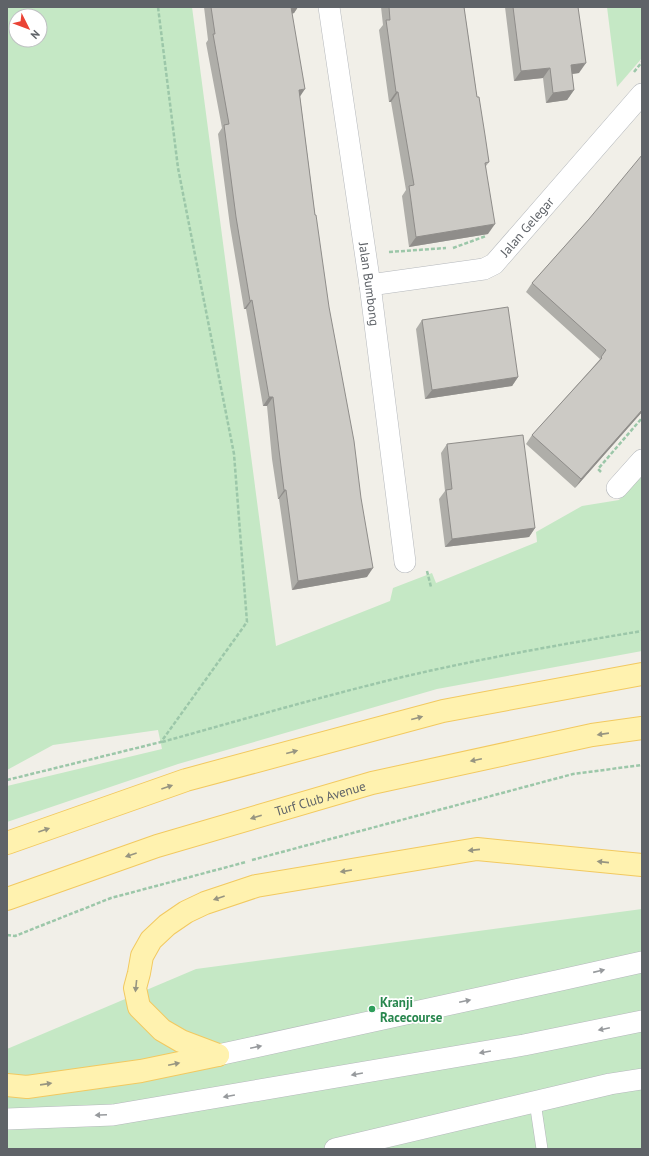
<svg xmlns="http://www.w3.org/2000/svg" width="649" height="1156" font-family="'PT Sans',sans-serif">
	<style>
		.green { fill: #c5e8c5; fill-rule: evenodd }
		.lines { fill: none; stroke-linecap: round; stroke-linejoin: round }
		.lane-casing { stroke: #b5b8bc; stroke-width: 12 }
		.street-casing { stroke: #b5b8bc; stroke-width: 22 }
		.primary-casing { stroke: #f2c960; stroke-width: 24 }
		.path { stroke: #9cc7a9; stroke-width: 2.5; stroke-dasharray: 4 2; stroke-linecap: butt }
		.lane { stroke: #fff; stroke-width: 11 }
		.street { stroke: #fff; stroke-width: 21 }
		.primary { stroke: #fff2af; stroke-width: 22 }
		.wall { fill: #afaea9 }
		.shaded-wall { fill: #8f8d8a }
		.building { fill: #cccac5; stroke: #8f8d8a }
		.oneway { fill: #979581 }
		.oneway2 { fill: #979a9d }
		.leisure-dot { fill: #2e9e5b; stroke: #fff; stroke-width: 1.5 }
		.labels { text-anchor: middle; stroke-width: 3.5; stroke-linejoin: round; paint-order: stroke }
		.street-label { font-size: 13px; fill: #5f6368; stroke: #fff }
		.leisure-label { font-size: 13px; font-weight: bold; fill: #27864d; stroke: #fff; text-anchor: start }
	</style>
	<rect width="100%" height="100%" fill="#f1efe8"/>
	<!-- green -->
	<g class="green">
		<path d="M7 7H192L276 646 390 601 393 588 432 573 436 583 537 542 536 532 582 506 619 500 642 475V651L437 689 178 764 7 822V786L162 749 158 730 53 745 7 770ZM16 16H40V40H16Z"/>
		<polygon points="607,7 642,7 642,58 617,87"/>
		<polygon points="642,909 642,1149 7,1149 7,1049 196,969"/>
	</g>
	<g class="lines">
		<!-- lane casing -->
		<g class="lane-casing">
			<polyline id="lane" points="535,1102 542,1149"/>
		</g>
		<!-- street casing -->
		<g class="street-casing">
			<g id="street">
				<path id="s1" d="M329 7 370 285 405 562"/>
				<path id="s2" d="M370 285 484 269 494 264 642 94"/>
				<polyline points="617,488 642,460"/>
				<polyline points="218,1055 561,980 642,962"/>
				<polyline points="7,1119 113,1115 524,1045 642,1021"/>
				<polyline points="335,1149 610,1084 642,1079"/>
			</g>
		</g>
		<!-- primary casing -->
		<g class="primary-casing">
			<g id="primary">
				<polyline points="7,843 186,780 443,711 642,674"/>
				<path id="s3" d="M7 899 157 846 372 783 592 735 642 728"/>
				<polyline points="218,1055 181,1041 162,1030 139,1007 135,988 139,973 142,956 151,940 167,925 186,912 205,903 256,886 477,849 642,865"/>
				<polyline points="7,1085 27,1087 141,1071 218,1055"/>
			</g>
		</g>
		<!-- path -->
		<g class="path">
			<polyline points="634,72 642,62"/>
			<polyline points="453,248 486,236"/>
			<polyline points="389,252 446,248"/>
			<polyline points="601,472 598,469 642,418"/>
			<polyline points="427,571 431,587"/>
			<path d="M162 742C237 721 313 699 390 680 473 660 557 645 642 631"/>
			<polyline points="7,780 161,742 247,622 234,454 178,168 158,7"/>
			<polyline points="252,860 573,774 642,765"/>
			<polyline points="7,935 15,936 111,898 246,862"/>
		</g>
		<!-- lane -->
		<use href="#lane" class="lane"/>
		<!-- street -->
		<use href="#street" class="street"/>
		<!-- primary -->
		<use href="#primary" class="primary"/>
	</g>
	<!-- wall -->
	<g class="wall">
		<polygon points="204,7 298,7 294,13 292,14 300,97 315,215 367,577 292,590 279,499 278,499 272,459 267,406 263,406 246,309 244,309 230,226 218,134 222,128 206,43 208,40"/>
		<polygon points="381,7 464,7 477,97 489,162 486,166 488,234 409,247 402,196 406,190 391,102 389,102 379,30 383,25"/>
		<polygon points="505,7 578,7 579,73 572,74 574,90 567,100 546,103 543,78 514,81"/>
		<polygon points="589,219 642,412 575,488 526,444 532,435 594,366 600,359 526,292 532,283"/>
		<polygon points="422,320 518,377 512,386 425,399 416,329"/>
		<polygon points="447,444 535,528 529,537 445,547 439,499 445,491 441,453"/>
	</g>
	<!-- shaded-wall -->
	<g class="shaded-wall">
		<polygon points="290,7 298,7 294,13 285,15"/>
		<polygon points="586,63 579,73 564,75 571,65"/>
		<polygon points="550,68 543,78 514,81 521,71"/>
		<polygon points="305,89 299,98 299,90"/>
		<polygon points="574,90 567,100 546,103 553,93"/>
		<polygon points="396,92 398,92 391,102 389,102"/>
		<polygon points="495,224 488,234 409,247 416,237"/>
		<polygon points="252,300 246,309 244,309 250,301"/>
		<polygon points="518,377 512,386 425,399 432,390"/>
		<polygon points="269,397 273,397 267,406 263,406"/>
		<polygon points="642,410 642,412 575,488 581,479"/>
		<polygon points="284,490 286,490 279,499 278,499"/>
		<polygon points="535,528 529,537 445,547 452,539"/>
		<polygon points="373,568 367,577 292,590 298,581"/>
	</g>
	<!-- building -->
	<g class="building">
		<polygon points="211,7 291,7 305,89 299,90 315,215 316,215 329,307 354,441 361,498 373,568 298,581 286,490 284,490 279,450 273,397 269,397 252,300 250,301 236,217 224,125 229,124 213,34 215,34"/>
		<polygon points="389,7 464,7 477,97 479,97 485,135 489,162 485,163 495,224 416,237 409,186 414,185 398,92 396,92 386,20 390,20"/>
		<polygon points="513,7 578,7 586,63 571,65 574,90 553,93 550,68 521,71"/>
		<polygon points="642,155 642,410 581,479 532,435 602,358 601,357 606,350 532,283 589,219"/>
		<polygon points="508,307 518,377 432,390 422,320"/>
		<polygon points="523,435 535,528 452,539 446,490 452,489 447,444"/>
	</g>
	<!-- one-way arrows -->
	<defs><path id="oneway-solid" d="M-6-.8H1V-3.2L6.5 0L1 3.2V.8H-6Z"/></defs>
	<g class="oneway">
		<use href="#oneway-solid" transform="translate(417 718) rotate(-15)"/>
		<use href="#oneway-solid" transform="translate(603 734) rotate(172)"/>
		<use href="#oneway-solid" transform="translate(292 752) rotate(-15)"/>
		<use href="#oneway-solid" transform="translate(476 760) rotate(168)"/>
		<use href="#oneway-solid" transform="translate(167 787) rotate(-19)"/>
		<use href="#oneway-solid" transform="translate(256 817) rotate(163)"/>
		<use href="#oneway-solid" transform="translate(44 830) rotate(-19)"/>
		<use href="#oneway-solid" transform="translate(474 850) rotate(174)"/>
		<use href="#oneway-solid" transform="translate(131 855) rotate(161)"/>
		<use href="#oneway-solid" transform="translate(603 862) rotate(-174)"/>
		<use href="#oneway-solid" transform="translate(346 871) rotate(171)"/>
		<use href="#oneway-solid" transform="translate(219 898) rotate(161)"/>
		<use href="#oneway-solid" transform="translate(136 986) rotate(96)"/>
		<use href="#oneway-solid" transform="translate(174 1064) rotate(-12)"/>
		<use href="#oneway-solid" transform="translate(46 1084) rotate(-8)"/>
	</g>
	<g class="oneway2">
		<use href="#oneway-solid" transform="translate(599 971) rotate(-13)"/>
		<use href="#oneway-solid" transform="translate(465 1001) rotate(-12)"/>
		<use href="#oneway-solid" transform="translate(604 1029) rotate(168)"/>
		<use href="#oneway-solid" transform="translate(256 1047) rotate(-12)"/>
		<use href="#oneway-solid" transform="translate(485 1052) rotate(170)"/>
		<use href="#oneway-solid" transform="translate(357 1074) rotate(170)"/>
		<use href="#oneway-solid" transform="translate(229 1096) rotate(170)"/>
		<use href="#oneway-solid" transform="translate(101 1115) rotate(177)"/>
	</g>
	<!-- markers -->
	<circle class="leisure-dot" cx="372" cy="1009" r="4"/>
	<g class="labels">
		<!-- street labels -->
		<g class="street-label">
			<text dy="5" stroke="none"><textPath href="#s2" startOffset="176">Jalan Gelegar</textPath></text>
			<text dy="5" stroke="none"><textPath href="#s1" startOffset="280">Jalan Bumbong</textPath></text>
			<text dy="5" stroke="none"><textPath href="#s3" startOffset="329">Turf Club Avenue</textPath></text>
		</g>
		<!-- leisure labels -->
		<g class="leisure-label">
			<text x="380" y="1007">Kranji<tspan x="380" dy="15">Racecourse</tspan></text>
		</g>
	</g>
	<!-- border -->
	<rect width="649" height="1156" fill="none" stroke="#5f6368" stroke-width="16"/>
	<!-- north arrow -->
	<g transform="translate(28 28) rotate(132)"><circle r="19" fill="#ffffff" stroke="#bfc1c3"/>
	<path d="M0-3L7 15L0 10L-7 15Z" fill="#ea4335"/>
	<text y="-6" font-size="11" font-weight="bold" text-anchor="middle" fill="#5f6368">N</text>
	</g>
</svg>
